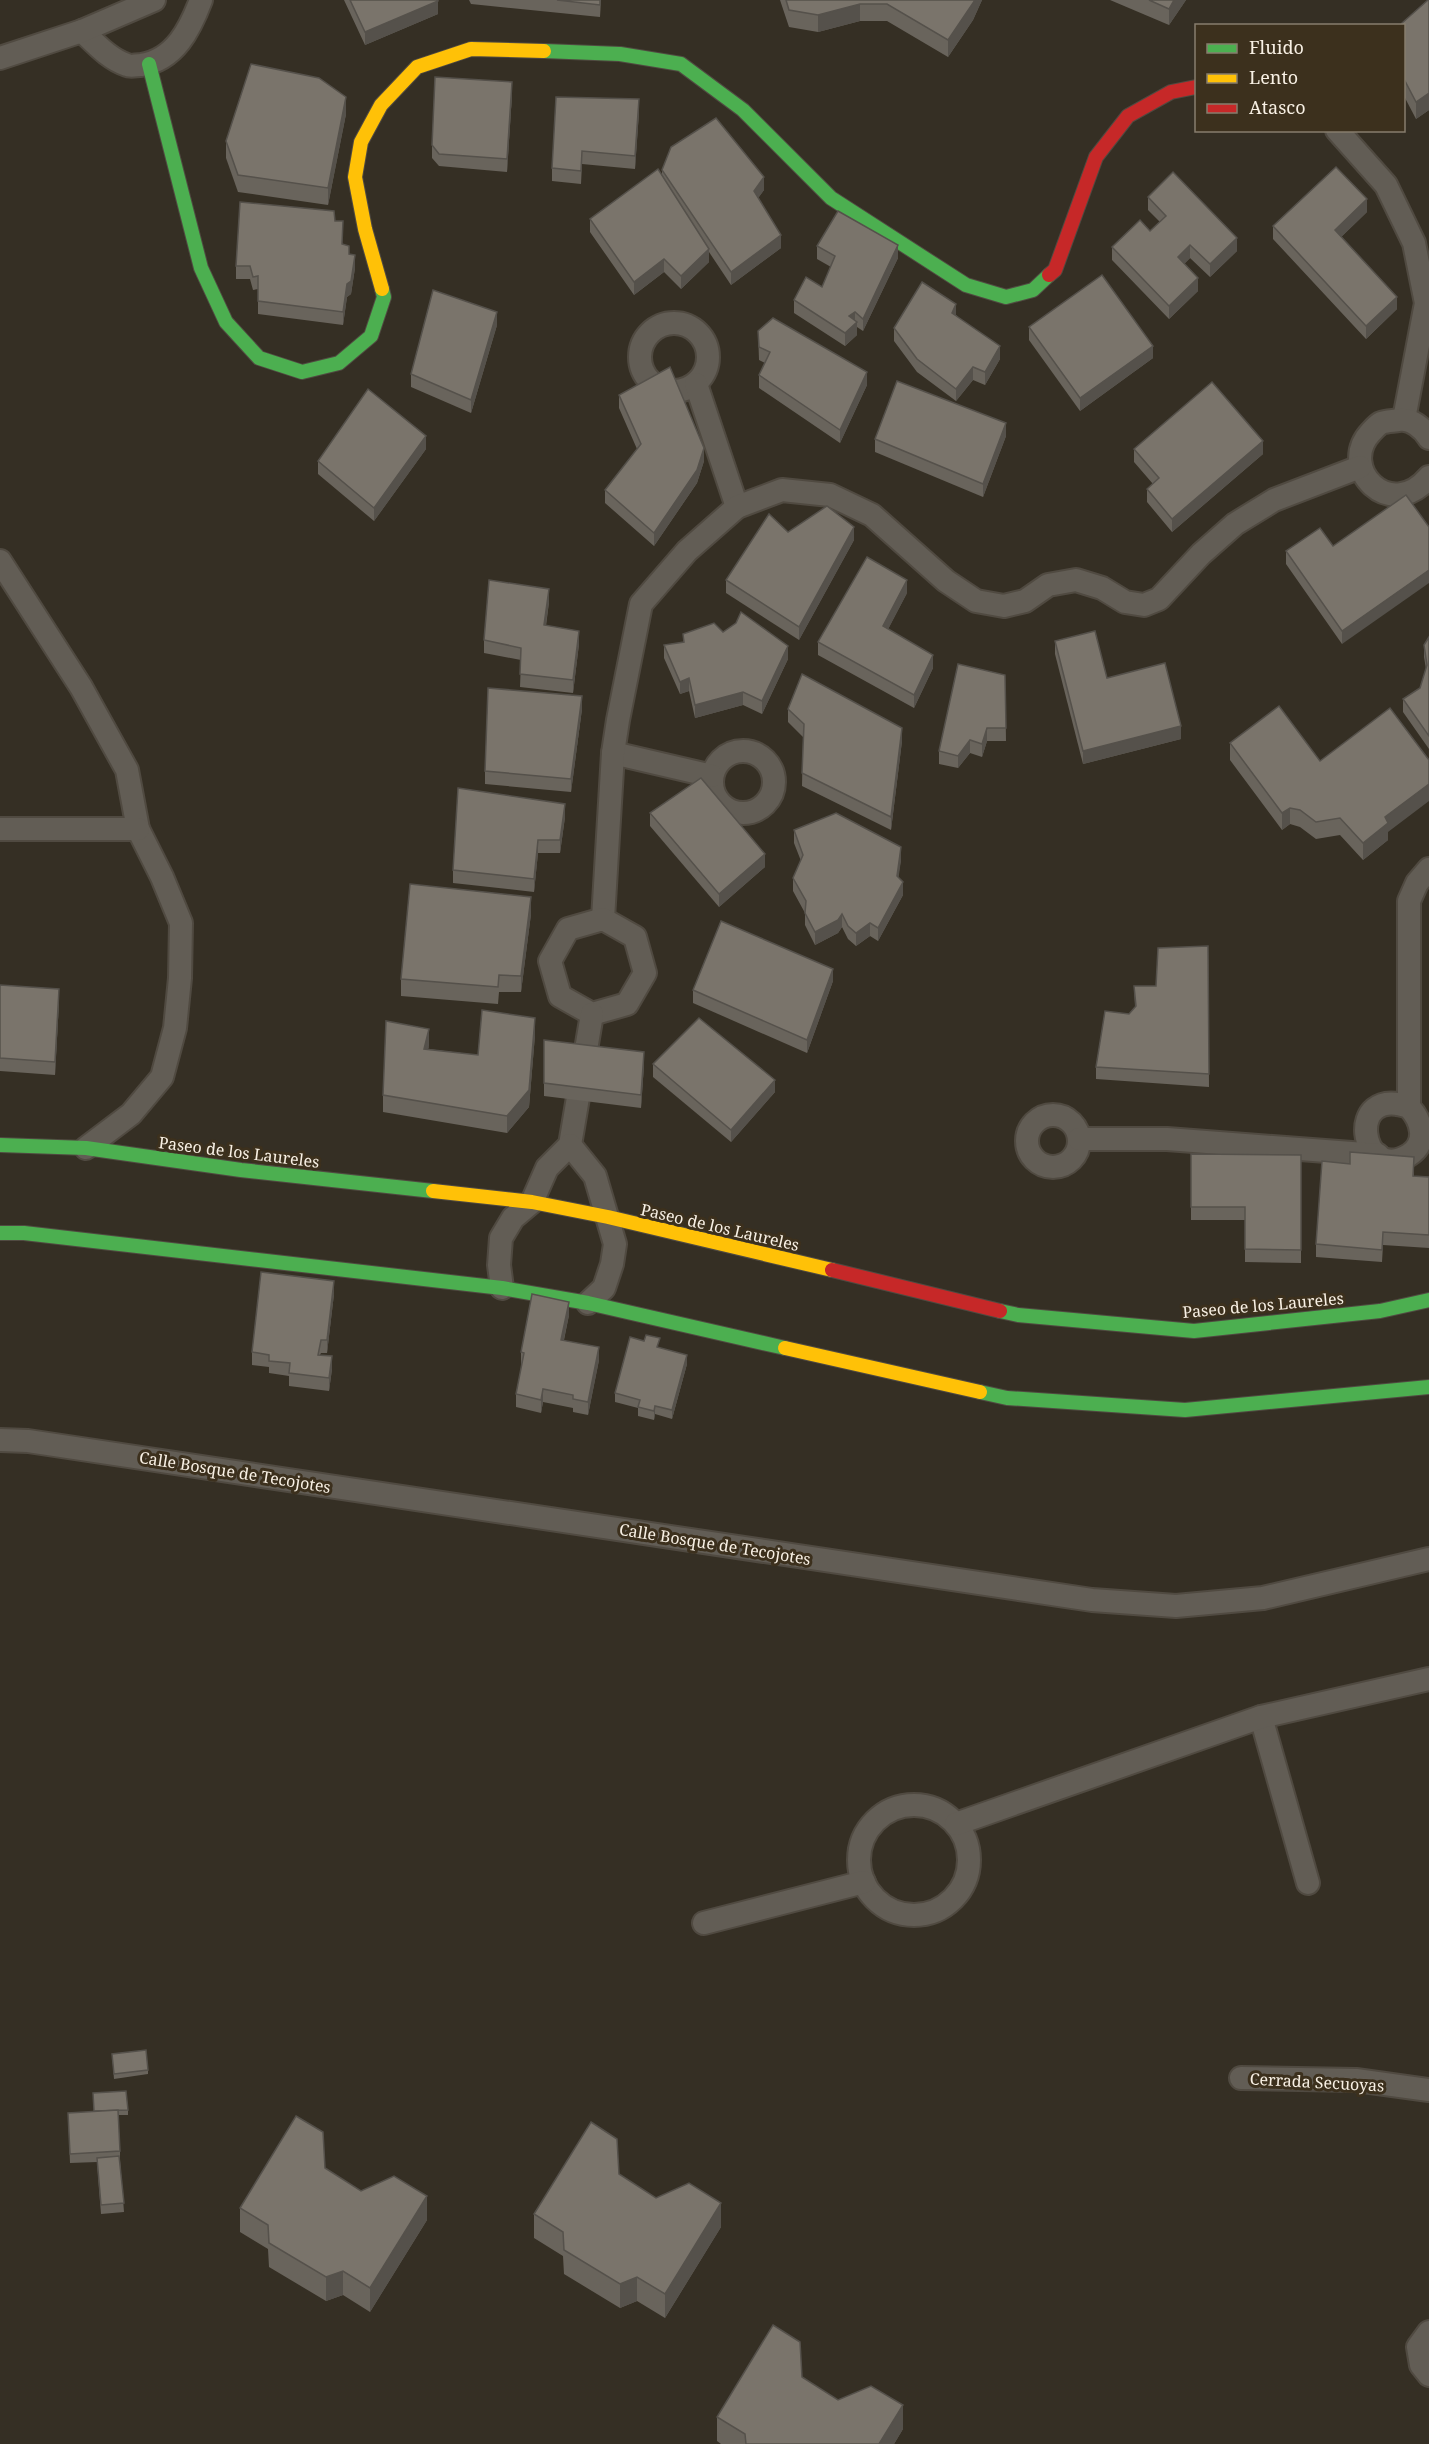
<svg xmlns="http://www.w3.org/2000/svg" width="1429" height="2444" font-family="'Noto Serif',serif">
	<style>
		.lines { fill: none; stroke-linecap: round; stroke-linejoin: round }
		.street-casing { stroke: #504a41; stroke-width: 26 }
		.fast-casing { stroke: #504a41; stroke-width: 16 }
		.slow-casing { stroke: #504a41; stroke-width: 16 }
		.jam-casing { stroke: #504a41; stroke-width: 16 }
		.street { stroke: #625d55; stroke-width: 22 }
		.fast { stroke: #4caf50; stroke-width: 14 }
		.slow { stroke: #ffc107; stroke-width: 14 }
		.jam { stroke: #c62828; stroke-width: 14 }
		.wall { fill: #69645c }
		.shaded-wall { fill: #55514b }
		.building { fill: #7a746b; stroke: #55514b; stroke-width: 1.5 }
		.labels { text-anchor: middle; stroke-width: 6; stroke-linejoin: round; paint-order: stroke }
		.street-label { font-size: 16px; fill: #f8f0e4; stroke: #3c301d }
	</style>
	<rect width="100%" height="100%" fill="#352f24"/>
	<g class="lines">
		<!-- street casing -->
		<g class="street-casing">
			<g id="street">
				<path d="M82 31C96 44 109 59 127 65 131 67 136 65 141 65 175 60 190 29 201 0"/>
				<polyline points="0,58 82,31 154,0"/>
				<polyline points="1337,130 1386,185 1414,243 1426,303 1404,419"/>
				<circle cx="674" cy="357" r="34"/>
				<polyline points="696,384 737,507"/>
				<path d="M1429 438C1424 429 1411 418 1399 420 1394 421 1386 421 1381 423 1377 425 1374 429 1371 432 1337 468 1390 523 1429 477"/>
				<polyline points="0,561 81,687 127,770 138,829 162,877 181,923 180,978 175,1028 162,1077 131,1114 86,1148"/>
				<circle cx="743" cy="782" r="31"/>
				<polyline points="613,753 712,776"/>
				<polyline points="0,829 138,829"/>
				<polyline points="603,919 613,753 618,720 641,604 687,551 737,507 782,490 830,495 872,515 946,581 976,601 1004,606 1025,601 1048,585 1076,580 1102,588 1125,602 1144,605 1159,599 1201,554 1235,524 1274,500 1360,467"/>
				<polygon points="603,919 635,937 645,973 627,1004 592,1014 560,996 550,961 568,929"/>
				<path d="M1409 1107C1344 1084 1360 1185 1409 1155 1428 1143 1422 1121 1409 1107V901L1417 883 1429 869"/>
				<circle cx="1053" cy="1141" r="26"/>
				<polyline points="1079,1139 1167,1139 1378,1155"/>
				<polyline points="570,1145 592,1014"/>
				<polyline points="502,1288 499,1265 501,1238 513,1218 532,1202 547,1168 570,1145 595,1176 615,1244 612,1264 604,1288 588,1303"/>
				<polyline points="0,1440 28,1441 1092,1600 1176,1606 1263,1598 1429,1559"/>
				<polyline points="1261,1717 1308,1883"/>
				<circle cx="914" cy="1860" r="55"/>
				<polyline points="956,1824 1261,1717 1429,1679"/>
				<polyline points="704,1923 864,1882"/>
				<polyline points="1241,2078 1356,2080 1429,2090"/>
				<polyline points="1429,2332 1418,2347 1421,2365 1429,2375"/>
			</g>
		</g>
		<!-- fast casing -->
		<g class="fast-casing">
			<g id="fast">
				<polyline points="544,51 620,54 681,64 743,110 831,198 966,285 1006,297 1033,290 1049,275"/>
				<polyline points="149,64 201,268 226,322 259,358 302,372 339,363 371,336 384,297 382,289"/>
				<polyline points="0,1145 86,1148 241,1170 433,1191"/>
				<polyline points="0,1233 24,1233 502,1288 588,1303 785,1348"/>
				<polyline points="1000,1311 1018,1315 1194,1331 1380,1311 1429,1300"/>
				<polyline points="980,1392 1007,1398 1185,1410 1429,1387"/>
			</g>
		</g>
		<!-- slow casing -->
		<g class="slow-casing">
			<g id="slow">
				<polyline points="382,289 365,229 355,177 361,142 381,105 417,67 471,49 544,51"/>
				<polyline points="433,1191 532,1202 608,1217 832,1270"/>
				<polyline points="785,1348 980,1392"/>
			</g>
		</g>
		<!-- jam casing -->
		<g class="jam-casing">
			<g id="jam">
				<polyline points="1049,275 1055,270 1096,157 1128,116 1171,92 1196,87"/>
				<polyline points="832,1270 1000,1311"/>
			</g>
		</g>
		<!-- street -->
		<use href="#street" class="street"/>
		<!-- fast -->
		<use href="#fast" class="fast"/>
		<!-- slow -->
		<use href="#slow" class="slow"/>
		<!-- jam -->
		<use href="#jam" class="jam"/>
	</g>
	<!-- wall -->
	<g class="wall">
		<polygon points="344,0 438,0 438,14 365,45"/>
		<polygon points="469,0 601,0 600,17 471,4"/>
		<polygon points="780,0 982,0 973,20 948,57 887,21 860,21 818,32 789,27"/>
		<polygon points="1110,0 1186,0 1169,25"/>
		<polygon points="1429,0 1429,110 1416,119 1404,96 1404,26"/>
		<polygon points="512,95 507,172 439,166 432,158 432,145"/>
		<polygon points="639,112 635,169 582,164 581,184 552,181 552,168"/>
		<polygon points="346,114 328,205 238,192 226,158 226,141"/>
		<polygon points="662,170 764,190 758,198 781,248 731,285 709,252 709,262 681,289 664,272 634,295 590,232 590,219 662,176"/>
		<polygon points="1148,197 1237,251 1210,277 1190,258 1184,264 1198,291 1169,319 1112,260 1112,247 1150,231 1160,222 1148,210"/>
		<polygon points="1367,212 1341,237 1397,309 1366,339 1273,239 1273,226"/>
		<polygon points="335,221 343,245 349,254 355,268 351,294 347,297 343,325 258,314 258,289 253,290 250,279 236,279 236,266"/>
		<polygon points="817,246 898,258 863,331 857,327 857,335 845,346 794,313 794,300 822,287 831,267 817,259"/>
		<polygon points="956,315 1000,359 985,385 973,380 956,401 917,372 894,341 894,328"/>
		<polygon points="497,325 471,413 411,387 411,374"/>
		<polygon points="1029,327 1153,358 1080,411 1029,340"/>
		<polygon points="758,331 867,385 840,443 759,388 759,375 765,363 759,360"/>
		<polygon points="619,395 704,461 697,483 654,546 605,503 605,490 637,449 619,408"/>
		<polygon points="1006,436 983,497 875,452 875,439"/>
		<polygon points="426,449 374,521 318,474 318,461"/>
		<polygon points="1134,449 1263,454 1172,532 1147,502 1147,489 1153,484 1134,462"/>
		<polygon points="1406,495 1342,644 1286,564 1286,551 1333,546"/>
		<polygon points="788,532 854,540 799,640 726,593 726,580"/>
		<polygon points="907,593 888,629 933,668 914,708 818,655 818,642"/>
		<polygon points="549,602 546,626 579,644 573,693 520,687 521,660 484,653 484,640"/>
		<polygon points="723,632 788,659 762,714 743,705 695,718 689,691 680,694 664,658 664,645 683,643 683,634"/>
		<polygon points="1429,637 1429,749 1403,712 1403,699 1420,688 1426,669 1424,657 1424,645"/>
		<polygon points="1055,641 1181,739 1083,764 1055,654"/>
		<polygon points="1005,675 1006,741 987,741 982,757 970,753 958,768 939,764 939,751"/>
		<polygon points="582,709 571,792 485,784 485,771"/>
		<polygon points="788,709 902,741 891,830 802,786 803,737 788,722"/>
		<polygon points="1230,743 1320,761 1388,832 1388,840 1363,860 1340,835 1316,839 1300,827 1290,824 1282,830 1230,760"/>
		<polygon points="650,813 765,867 719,907 650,826"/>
		<polygon points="565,817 560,853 538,853 534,892 453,883 453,870"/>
		<polygon points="794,830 901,860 898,877 903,895 878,941 870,936 856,946 848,939 842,927 838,933 815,945 805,925 805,913 793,891 793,878 801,861 794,843"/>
		<polygon points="531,914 521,992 499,992 498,1004 401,996 401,979"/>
		<polygon points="1208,946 1209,1087 1096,1079 1096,1067 1129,1014 1135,1007 1134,986 1156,986"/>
		<polygon points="833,981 807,1053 693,1003 693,990"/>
		<polygon points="0,985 59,1002 55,1075 0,1071"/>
		<polygon points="535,1035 529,1107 507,1133 383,1112 383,1095 429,1046 428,1049 478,1055"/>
		<polygon points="544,1040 644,1065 641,1108 544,1096"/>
		<polygon points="653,1064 775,1092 731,1142 653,1077"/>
		<polygon points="1191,1154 1301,1155 1301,1263 1245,1262 1245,1220 1191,1220"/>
		<polygon points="1414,1170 1414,1176 1429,1177 1429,1248 1383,1245 1382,1262 1316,1257 1316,1244"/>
		<polygon points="334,1294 327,1353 321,1353 320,1355 332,1369 329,1391 289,1386 289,1376 269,1373 269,1367 252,1365 252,1352"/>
		<polygon points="569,1315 564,1340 599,1360 588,1415 573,1412 573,1408 543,1402 541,1413 516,1407 516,1394 522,1365 521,1365 521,1352"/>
		<polygon points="659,1348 687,1364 672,1419 655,1414 654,1420 638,1416 638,1408 615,1402 615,1393"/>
		<polygon points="112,2054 148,2070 148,2074 114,2079"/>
		<polygon points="128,2110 128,2115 118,2115 120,2151 120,2160 124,2212 101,2214 97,2162 70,2163 68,2113"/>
		<polygon points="325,2168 361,2191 427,2220 370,2312 343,2295 326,2301 269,2267 268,2249 240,2232 240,2208"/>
		<polygon points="619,2174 656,2198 721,2227 665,2318 637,2301 620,2308 564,2274 563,2256 534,2238 534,2214"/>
		<polygon points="838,2400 903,2429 894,2444 721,2444 717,2441 717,2417"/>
	</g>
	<!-- shaded-wall -->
	<g class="shaded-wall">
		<polygon points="975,0 982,0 973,20 948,57 948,40"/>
		<polygon points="1174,0 1186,0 1169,25 1169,9"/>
		<polygon points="438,1 438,14 365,45 365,32"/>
		<polygon points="860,4 860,21 818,32 818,15"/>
		<polygon points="512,82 512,95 507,172 507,159"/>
		<polygon points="1429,93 1429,110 1416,119 1416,102"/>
		<polygon points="346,97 346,114 328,205 328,188"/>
		<polygon points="639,99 639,112 635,169 635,156"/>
		<polygon points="764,177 764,190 754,204 754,191"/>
		<polygon points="1367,199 1367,212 1335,243 1335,230"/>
		<polygon points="781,235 781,248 731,285 731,272"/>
		<polygon points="1237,238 1237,251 1210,277 1210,264"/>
		<polygon points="898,245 898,258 863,331 863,319"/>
		<polygon points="1190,245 1190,258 1178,270 1178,257"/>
		<polygon points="709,249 709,262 681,289 681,276"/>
		<polygon points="355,255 355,268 351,294 347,297 343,325 343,312 347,284"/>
		<polygon points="664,259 664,272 634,295 634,282"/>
		<polygon points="1198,278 1198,291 1169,319 1169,306"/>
		<polygon points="1397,297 1397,309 1366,339 1366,326"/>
		<polygon points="956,304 956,317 952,313"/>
		<polygon points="497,312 497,325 471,413 471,400"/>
		<polygon points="855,312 855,324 857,322 857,335 845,346 845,333 849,316"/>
		<polygon points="1000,346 1000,359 985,385 985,372"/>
		<polygon points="1153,346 1153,358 1080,411 1080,398"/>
		<polygon points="973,367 973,380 956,401 956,389"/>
		<polygon points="867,372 867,385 840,443 840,430"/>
		<polygon points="1006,423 1006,436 983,497 983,484"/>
		<polygon points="426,436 426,449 374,521 374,508"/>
		<polygon points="1263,441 1263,454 1172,532 1172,519"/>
		<polygon points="704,448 704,461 697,483 654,546 654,533"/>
		<polygon points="854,527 854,540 799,640 799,627"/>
		<polygon points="1429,570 1429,583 1342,644 1342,631"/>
		<polygon points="907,580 907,593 883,639 883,626"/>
		<polygon points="549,589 549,602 544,638 544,625"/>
		<polygon points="579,631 579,644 573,693 573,680"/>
		<polygon points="788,646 788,659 762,714 762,701"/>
		<polygon points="933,655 933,668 914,708 914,695"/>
		<polygon points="689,678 689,691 680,694 680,682"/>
		<polygon points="743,692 743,705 695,718 695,705"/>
		<polygon points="582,696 582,709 571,792 571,779"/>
		<polygon points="1181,726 1181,739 1083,764 1083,751"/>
		<polygon points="902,728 902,741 891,830 891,817"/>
		<polygon points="987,728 987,741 982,757 982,744"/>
		<polygon points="970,740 970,753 958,768 958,756"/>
		<polygon points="1429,784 1429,801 1388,832 1388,840 1363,860 1363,843 1385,817"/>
		<polygon points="565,804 565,817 560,853 560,840"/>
		<polygon points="1290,808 1290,824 1282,830 1282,813"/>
		<polygon points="538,840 538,853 534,892 534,879"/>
		<polygon points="901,847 901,860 897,889 897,876"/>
		<polygon points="765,854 765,867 719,907 719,894"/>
		<polygon points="903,882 903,895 878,941 878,928"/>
		<polygon points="531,897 531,914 521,992 521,976"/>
		<polygon points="842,914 842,927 838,933 815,945 815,932"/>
		<polygon points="870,923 870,936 856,946 856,933"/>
		<polygon points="833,969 833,981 807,1053 807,1040"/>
		<polygon points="59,989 59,1002 55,1075 55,1062"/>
		<polygon points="535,1018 535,1035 529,1107 507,1133 507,1116"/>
		<polygon points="429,1029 429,1046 424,1066 424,1049"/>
		<polygon points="644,1052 644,1065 641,1108 641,1095"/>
		<polygon points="775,1080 775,1092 731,1142 731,1130"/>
		<polygon points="334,1281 334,1294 327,1353 327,1340"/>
		<polygon points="569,1302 569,1315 561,1353 561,1340"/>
		<polygon points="599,1347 599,1360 588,1415 588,1402"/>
		<polygon points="687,1355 687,1364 672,1419 672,1410"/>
		<polygon points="332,1356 332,1369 329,1391 329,1378"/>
		<polygon points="543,1389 543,1402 541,1413 541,1400"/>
		<polygon points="655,1406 655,1414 654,1420 654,1411"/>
		<polygon points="427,2196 427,2220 370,2312 370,2288"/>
		<polygon points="721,2203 721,2227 665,2318 665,2294"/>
		<polygon points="343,2271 343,2295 326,2301 326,2277"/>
		<polygon points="637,2277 637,2301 620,2308 620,2284"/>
		<polygon points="903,2405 903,2429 894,2444 879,2444"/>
	</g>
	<!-- building -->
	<g class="building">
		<polygon points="350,0 438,0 438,1 365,32"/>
		<polygon points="557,0 600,0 600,5"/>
		<polygon points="786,0 975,0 948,40 887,4 860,4 818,15 789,10"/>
		<polygon points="1149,0 1174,0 1169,9"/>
		<polygon points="1428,0 1429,0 1429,93 1416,102 1404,79 1404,26 1402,26 1402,23"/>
		<polygon points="251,64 319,78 346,97 328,188 238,175 226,141"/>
		<polygon points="435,77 512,82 507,159 439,154 432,145"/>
		<polygon points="556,97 639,99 635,156 582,151 581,171 552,168"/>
		<polygon points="716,118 764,177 754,191 781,235 731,272 662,170 671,147"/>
		<polygon points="1336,167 1367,199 1335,230 1397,297 1366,326 1273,226"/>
		<polygon points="658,169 709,249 681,276 664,259 634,282 590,219"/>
		<polygon points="1173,172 1237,238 1210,264 1190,245 1178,257 1198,278 1169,306 1112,247 1140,220 1150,231 1166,216 1148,197"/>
		<polygon points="240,202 334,211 335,221 343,221 342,244 349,246 349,254 355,255 351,281 347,284 343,312 258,301 258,276 253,277 250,266 236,266"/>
		<polygon points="838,211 898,245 863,319 855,312 849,316 857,322 845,333 794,300 806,277 822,287 835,256 817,246"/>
		<polygon points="1102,275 1153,346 1080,398 1029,327"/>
		<polygon points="922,282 956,304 952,313 1000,346 985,372 973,367 956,389 917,359 894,328"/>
		<polygon points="433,290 497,312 471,400 411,374"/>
		<polygon points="773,318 867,372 840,430 759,375 770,352 759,347 758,331"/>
		<polygon points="670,367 704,448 697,470 654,533 605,490 641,444 619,395"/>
		<polygon points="897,381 1006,423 983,484 875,439"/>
		<polygon points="1212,382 1263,441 1172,519 1147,489 1159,478 1134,449"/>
		<polygon points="368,389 426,436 374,508 318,461"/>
		<polygon points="1406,495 1429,527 1429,570 1342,631 1286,551 1320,528 1333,546"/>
		<polygon points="827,506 854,527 799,627 726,580 769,514 788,532"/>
		<polygon points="867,557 907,580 883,626 933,655 914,695 818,642"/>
		<polygon points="489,580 549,589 544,625 579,631 573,680 520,674 521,648 484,640"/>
		<polygon points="741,612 788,646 762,701 743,692 695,705 689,678 680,682 664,645 684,642 683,634 714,623 723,632 736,623"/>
		<polygon points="1095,631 1107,678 1165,663 1181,726 1083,751 1055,641"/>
		<polygon points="1429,637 1429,736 1403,699 1420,688 1427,665 1424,645"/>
		<polygon points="958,664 1005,675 1006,728 987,728 982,744 970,740 958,756 939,751"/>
		<polygon points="802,674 902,728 891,817 802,773 804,724 788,709"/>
		<polygon points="488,688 582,696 571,779 485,771"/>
		<polygon points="1279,706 1320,761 1390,708 1429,760 1429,784 1385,817 1388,823 1363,843 1340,818 1316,822 1300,810 1290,808 1282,813 1230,743"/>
		<polygon points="701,778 765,854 719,894 650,813"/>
		<polygon points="458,788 565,804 560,840 538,840 534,879 453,870"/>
		<polygon points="836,813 901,847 897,876 903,882 878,928 870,923 856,933 848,926 842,914 838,920 815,932 805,913 806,901 793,878 803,855 794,830"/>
		<polygon points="410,884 531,897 521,976 499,975 498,987 401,979"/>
		<polygon points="721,921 833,969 807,1040 693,990"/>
		<polygon points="1208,946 1209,1074 1096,1067 1105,1011 1129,1014 1136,1006 1134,986 1156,986 1158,948"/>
		<polygon points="0,985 59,989 55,1062 0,1058"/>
		<polygon points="482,1010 535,1018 529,1090 507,1116 383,1095 386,1021 429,1029 424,1049 478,1055"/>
		<polygon points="699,1018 775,1080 731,1130 653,1064"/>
		<polygon points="544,1040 644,1052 641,1095 544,1083"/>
		<polygon points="1350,1152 1414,1157 1413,1176 1429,1177 1429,1235 1383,1232 1382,1250 1316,1244 1322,1161 1350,1164"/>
		<polygon points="1191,1154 1301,1155 1301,1250 1245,1249 1245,1207 1191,1207"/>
		<polygon points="261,1272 334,1281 327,1340 321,1340 318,1355 332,1356 329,1378 289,1373 290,1363 269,1361 269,1355 252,1352"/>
		<polygon points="532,1294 569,1302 561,1340 599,1347 588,1402 573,1399 573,1395 543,1389 541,1400 516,1394 524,1353 521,1352"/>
		<polygon points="646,1335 660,1338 657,1347 687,1355 672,1410 655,1406 654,1411 638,1407 640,1400 615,1393 630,1337 644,1341"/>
		<polygon points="146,2050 148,2070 114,2074 112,2054"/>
		<polygon points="126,2091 128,2110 94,2111 93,2093"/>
		<polygon points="118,2110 120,2151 70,2154 68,2113"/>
		<polygon points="296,2116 323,2132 325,2168 361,2191 394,2176 427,2196 370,2288 343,2271 326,2277 269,2243 268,2225 240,2208"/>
		<polygon points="591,2122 617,2139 619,2174 656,2198 689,2183 721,2203 665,2294 637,2277 620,2284 564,2250 563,2232 534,2214"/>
		<polygon points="119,2156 124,2203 101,2205 97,2158"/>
		<polygon points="773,2325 800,2342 802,2377 838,2400 871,2386 903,2405 879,2444 746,2444 745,2434 717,2417"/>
	</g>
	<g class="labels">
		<!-- street labels -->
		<g class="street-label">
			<text transform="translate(239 1152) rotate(7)" y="6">Paseo de los Laureles</text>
			<text transform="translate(720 1227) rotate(13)" y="6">Paseo de los Laureles</text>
			<text transform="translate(1263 1305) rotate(-5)" y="6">Paseo de los Laureles</text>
			<text transform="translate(235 1472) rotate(9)" y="6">Calle Bosque de Tecojotes</text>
			<text transform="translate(715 1544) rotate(9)" y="6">Calle Bosque de Tecojotes</text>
			<text transform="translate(1317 2082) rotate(3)" y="6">Cerrada Secuoyas</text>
		</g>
	</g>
	<!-- legend -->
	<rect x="1195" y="24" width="210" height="108" fill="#3c301d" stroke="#877d6d" stroke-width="1.5"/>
	<rect x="1207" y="44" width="30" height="9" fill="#4caf50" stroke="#877d6d" stroke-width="1.5"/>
	<text x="1249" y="54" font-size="18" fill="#f8f0e4">Fluido</text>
	<rect x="1207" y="74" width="30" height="9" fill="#ffc107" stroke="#877d6d" stroke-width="1.5"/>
	<text x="1249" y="84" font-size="18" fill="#f8f0e4">Lento</text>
	<rect x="1207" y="104" width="30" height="9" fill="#c62828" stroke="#877d6d" stroke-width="1.5"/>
	<text x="1249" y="114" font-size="18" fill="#f8f0e4">Atasco</text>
</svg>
